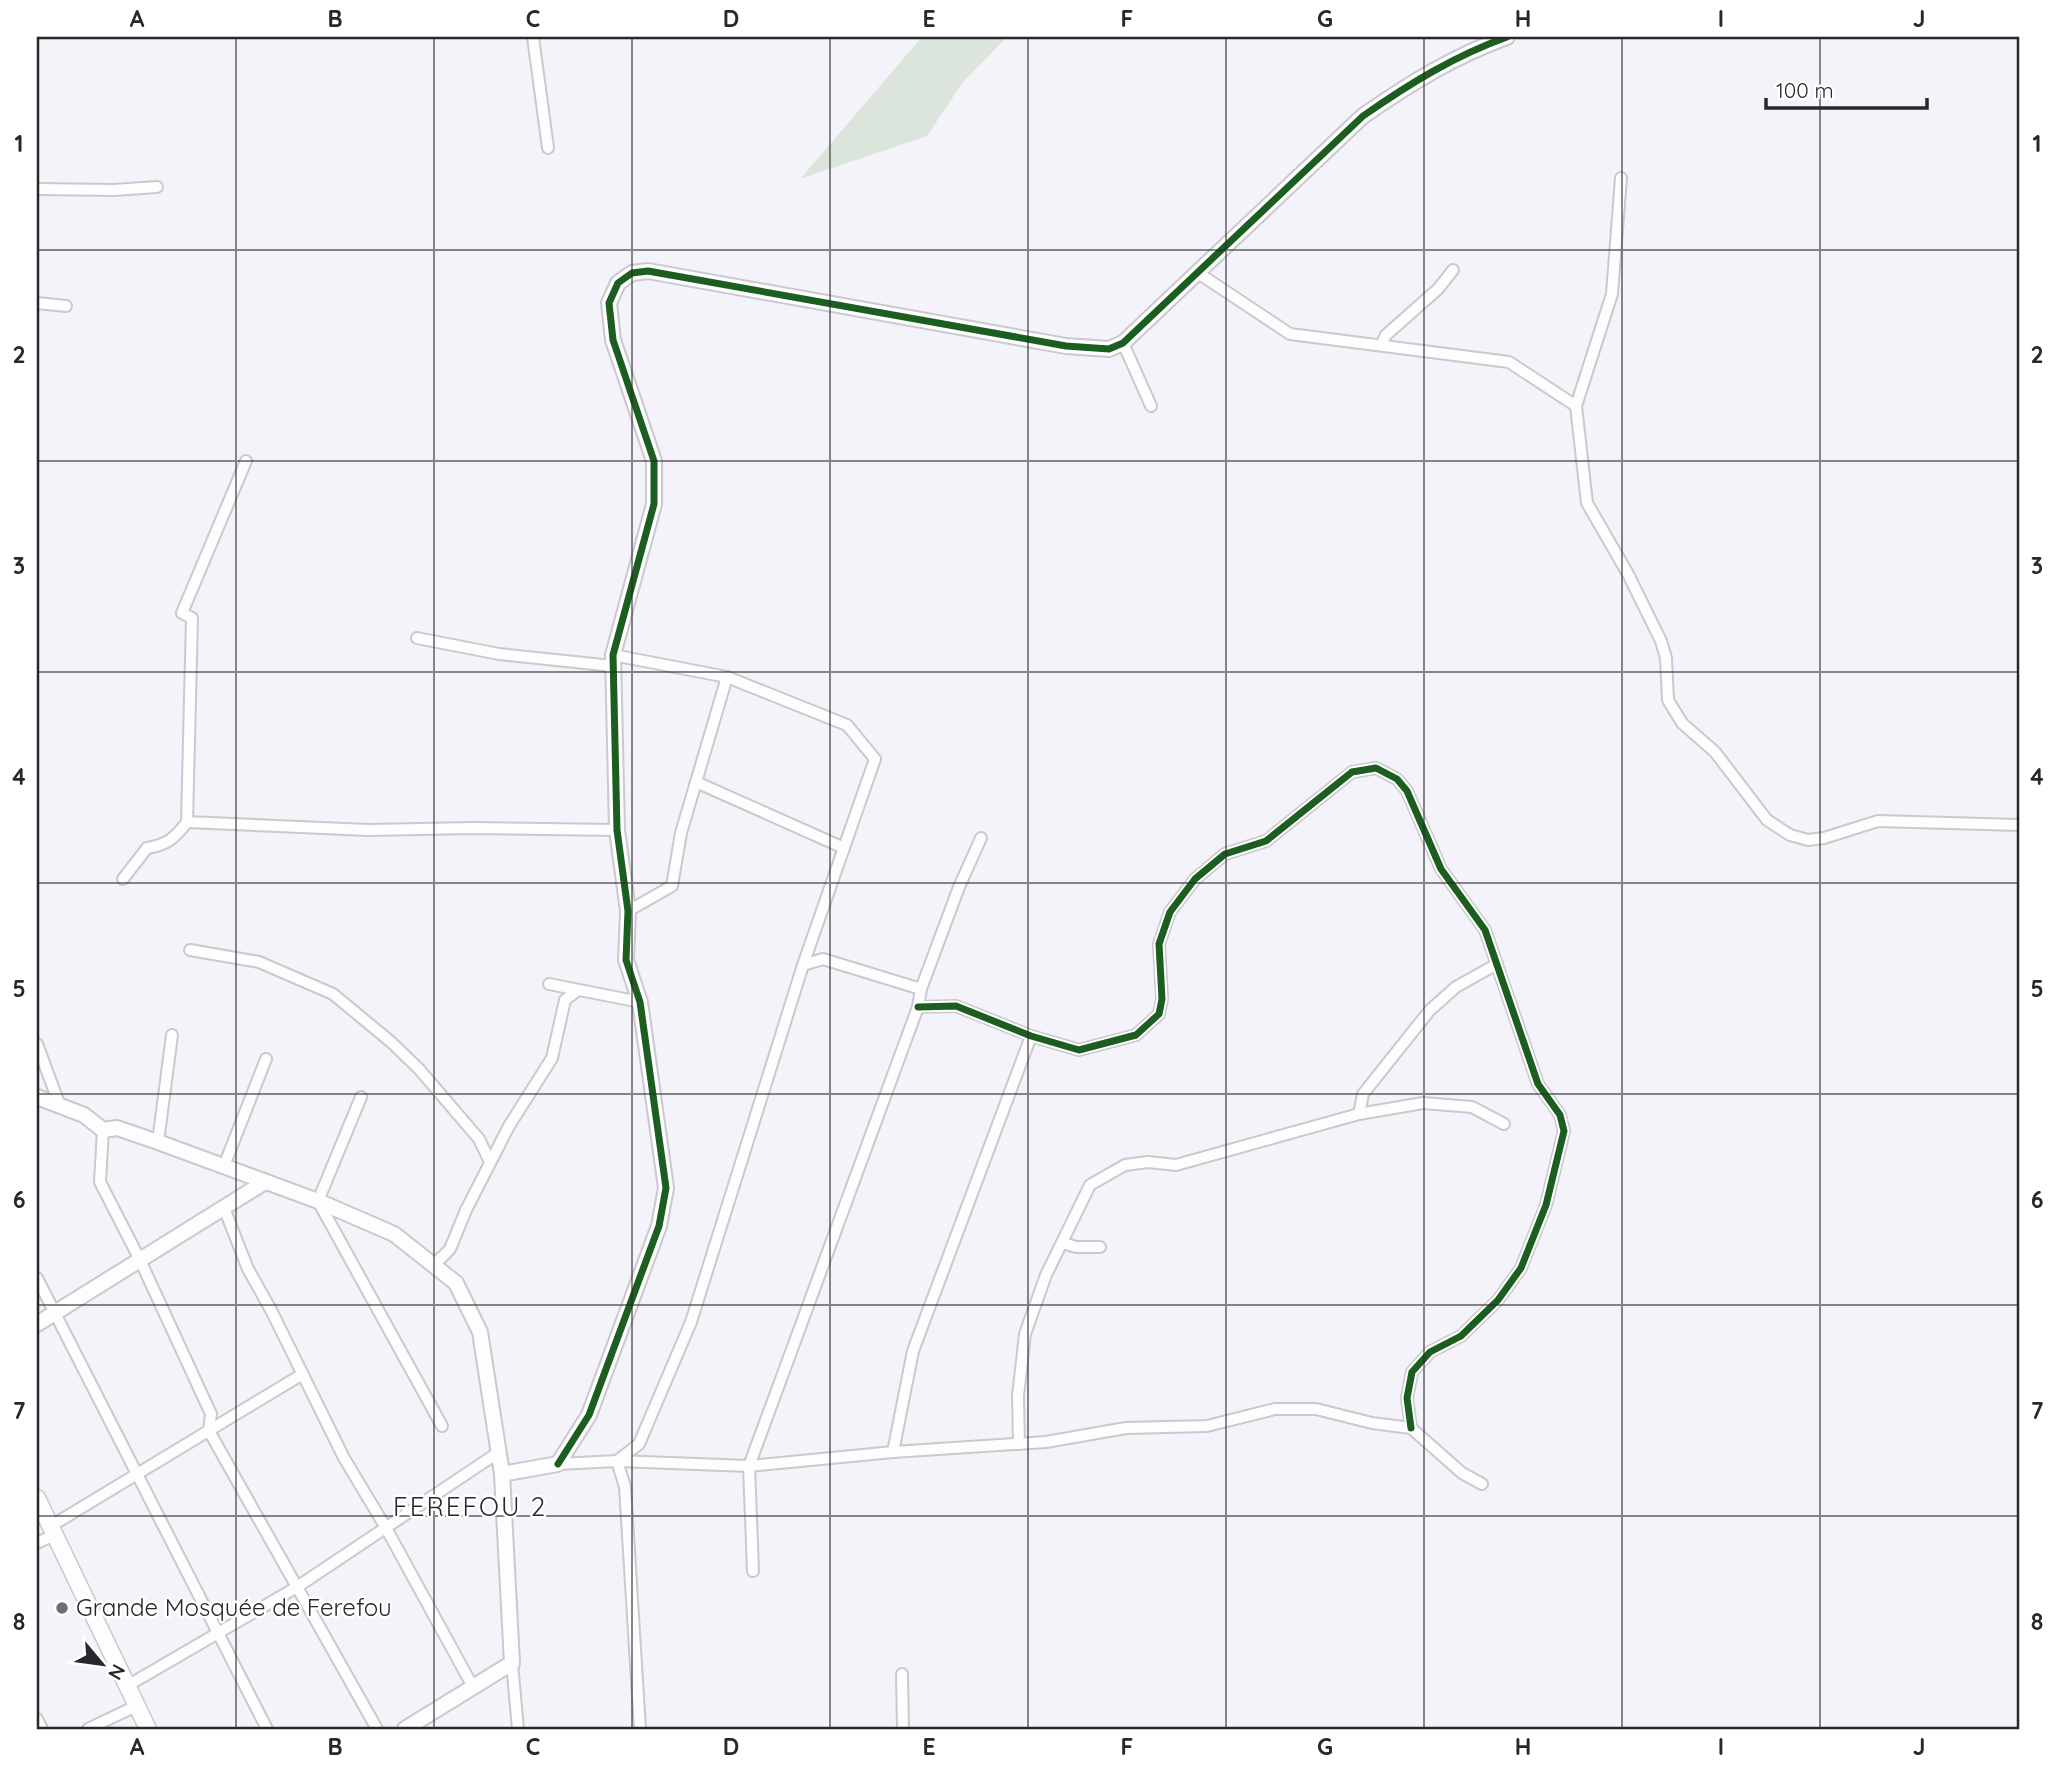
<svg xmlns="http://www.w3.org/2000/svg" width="2056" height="1766" font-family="Quicksand,sans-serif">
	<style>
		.green { fill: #dce5db }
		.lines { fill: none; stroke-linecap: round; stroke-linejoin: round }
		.minor-casing { stroke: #c9c9ce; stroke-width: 14 }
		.tertiary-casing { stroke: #c9c9ce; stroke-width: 18 }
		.secondary-casing { stroke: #c9c9ce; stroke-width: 19 }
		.minor { stroke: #fdfdfe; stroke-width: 10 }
		.tertiary { stroke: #fdfdfe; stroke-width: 14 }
		.secondary { stroke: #fdfdfe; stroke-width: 16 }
		.cycleway-casing { stroke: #fff; stroke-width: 11 }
		.cycleway { stroke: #1b5e20; stroke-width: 7 }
		.grid { fill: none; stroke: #27272c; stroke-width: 2; stroke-opacity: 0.55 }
		.poi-dot { fill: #6e6e74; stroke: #fff; stroke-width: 2.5 }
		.labels { text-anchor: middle; stroke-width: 5; stroke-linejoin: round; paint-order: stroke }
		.poi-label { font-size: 24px; fill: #27272c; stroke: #fff; text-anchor: start }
		.neighbourhood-label { font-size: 26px; letter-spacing: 2px; fill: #27272c; stroke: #fff }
		.neatline { fill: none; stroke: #27272c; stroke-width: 2.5 }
		.grid-label { font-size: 23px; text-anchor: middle; font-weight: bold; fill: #27272c }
	</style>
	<rect width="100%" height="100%" fill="#f3f3f9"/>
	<!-- green -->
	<polygon class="green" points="922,37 1007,37 963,82 927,136 800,179"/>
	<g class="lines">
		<!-- minor casing -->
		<g class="minor-casing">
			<g id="minor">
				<polyline points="533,37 548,148"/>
				<polyline points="1621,178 1612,294 1576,406 1587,503 1628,574 1661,641 1666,658 1668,700 1682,723 1715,752 1767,820 1790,835 1808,840 1824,838 1878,821 2019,825"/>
				<polyline points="37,189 114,190 157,187"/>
				<polyline points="1198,273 1290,334 1509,362 1576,406"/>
				<polyline points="37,303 66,306"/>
				<polyline points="1123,343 1151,406"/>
				<polyline points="1381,345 1386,335 1438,289 1453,270"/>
				<polyline points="417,638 499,654 613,666"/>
				<polyline points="613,655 727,677 847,725 875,759 803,965 691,1322 639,1444 617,1461 625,1487 640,1729"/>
				<polyline points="696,782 844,848"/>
				<polyline points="187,822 368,830 472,828 617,830"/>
				<path d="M123 879 147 848C167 845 175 838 187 822L192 618 182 613 246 461"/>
				<polyline points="628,911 672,886 681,833 727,677"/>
				<polyline points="190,950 259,962 333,994 391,1042 419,1069 479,1139 490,1162"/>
				<polyline points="803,965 823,959 921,989"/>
				<polyline points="549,984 640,1002"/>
				<polyline points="918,1007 956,1006 1031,1036 1079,1050 1136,1035 1159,1014 1162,999 1159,944 1170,912 1195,879 1225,854 1266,841 1352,772 1376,768 1397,779 1407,791 1441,869 1485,930 1538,1084 1560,1115 1564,1131 1546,1205 1521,1268 1498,1300 1461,1336 1430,1352 1412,1372 1407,1398 1411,1428"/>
				<polyline points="37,1044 60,1106"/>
				<polyline points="361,1097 318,1201 442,1426"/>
				<polyline points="1359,1114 1363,1094 1430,1010 1456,987 1497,964"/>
				<polyline points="103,1130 100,1182 140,1260 211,1414 209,1431 377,1729"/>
				<polyline points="158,1142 172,1035"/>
				<polyline points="224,1166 266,1059"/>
				<polyline points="224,1208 248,1269 271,1310 344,1458 386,1528 473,1687"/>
				<polyline points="1063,1243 1076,1247 1100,1247"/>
				<polyline points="434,1265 450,1249 466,1210 509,1126 552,1058 565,1000 578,990"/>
				<polyline points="37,1278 267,1729"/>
				<polyline points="1019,1444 1018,1396 1025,1334 1046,1275 1090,1185 1125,1165 1148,1162 1176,1165 1359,1114 1423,1103 1472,1107 1504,1124"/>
				<polyline points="893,1452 913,1351 1031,1036"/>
				<polyline points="558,1464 617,1461 749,1466 893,1452 1046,1442 1126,1428 1207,1426 1275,1409 1316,1409 1372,1423 1411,1428 1462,1473 1482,1484"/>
				<polyline points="51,1526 301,1375"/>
				<polyline points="37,1543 54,1535"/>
				<polyline points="753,1571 749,1466 918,1007 921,989 959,887 981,838"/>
				<polyline points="512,1663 518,1729"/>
				<polyline points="902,1674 903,1729"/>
				<polyline points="127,1686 297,1587 499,1452"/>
				<polyline points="37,1719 42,1729"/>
				<polyline points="88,1729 136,1706"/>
			</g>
		</g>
		<!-- tertiary casing -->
		<g class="tertiary-casing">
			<g id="tertiary">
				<polyline points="37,1097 84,1115 103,1130 117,1128 158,1142 318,1201 394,1234 456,1283 480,1332 502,1474 512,1663 405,1729"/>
				<polyline points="37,1324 265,1182"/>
				<path d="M502 1474 558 1464 589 1415 659 1226 666 1188 640 1002 626 960 628 911 617 830 613 655 654 504V461L613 340 609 303 618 283 632 273 648 271 1066 346 1109 349 1123 343 1363 116C1409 84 1454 56 1507 37"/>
			</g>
		</g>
		<!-- secondary casing -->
		<g class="secondary-casing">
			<polyline id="secondary" points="37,1498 148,1729"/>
		</g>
		<!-- minor -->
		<use href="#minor" class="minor"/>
		<!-- tertiary -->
		<use href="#tertiary" class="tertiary"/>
		<!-- secondary -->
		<use href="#secondary" class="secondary"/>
		<!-- cycleway casing -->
		<g class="cycleway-casing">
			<g id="cycleway">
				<polyline points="918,1007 956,1006 1031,1036 1079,1050 1136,1035 1159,1014 1162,999 1159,944 1170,912 1195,879 1225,854 1266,841 1352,772 1376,768 1397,779 1407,791 1441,869 1485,930 1538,1084 1560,1115 1564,1131 1546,1205 1521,1268 1498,1300 1461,1336 1430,1352 1412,1372 1407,1398 1411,1428"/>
				<path d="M558 1464 589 1415 659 1226 666 1188 640 1002 626 960 628 911 617 830 613 655 654 504V461L613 340 609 303 618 283 632 273 648 271 1066 346 1109 349 1123 343 1363 116C1409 84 1454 56 1507 37"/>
			</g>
		</g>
		<!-- cycleway -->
		<use href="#cycleway" class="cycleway"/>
	</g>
	<!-- grid -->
	<path class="grid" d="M236 37V1729M434 37V1729M632 37V1729M830 37V1729M1028 37V1729M1226 37V1729M1424 37V1729M1622 37V1729M1820 37V1729M37 250H2019M37 461H2019M37 672H2019M37 883H2019M37 1094H2019M37 1305H2019M37 1516H2019"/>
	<!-- markers -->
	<circle class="poi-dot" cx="62" cy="1608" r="7"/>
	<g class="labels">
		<!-- poi labels -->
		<g class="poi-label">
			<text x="76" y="1616">Grande Mosquée de Ferefou</text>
		</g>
		<!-- neighbourhood labels -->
		<g class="neighbourhood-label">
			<text x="470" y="1516">FEREFOU 2</text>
		</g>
	</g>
	<!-- border -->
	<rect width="2056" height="1766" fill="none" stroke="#ffffff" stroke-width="77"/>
	<!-- north arrow -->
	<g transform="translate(102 1664) rotate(119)" stroke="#ffffff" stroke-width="5" paint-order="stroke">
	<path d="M0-5L12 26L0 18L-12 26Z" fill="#27272c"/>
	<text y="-10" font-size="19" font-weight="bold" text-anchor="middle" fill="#27272c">N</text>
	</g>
	<!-- scale -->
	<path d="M1766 98v10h161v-10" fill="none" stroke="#27272c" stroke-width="3.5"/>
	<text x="1776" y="98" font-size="21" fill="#27272c" stroke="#ffffff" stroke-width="5" paint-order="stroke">100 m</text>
	<rect x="38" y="38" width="1980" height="1690" class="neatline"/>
	<g class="grid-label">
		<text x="137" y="27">A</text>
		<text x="335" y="27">B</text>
		<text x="533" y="27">C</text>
		<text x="731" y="27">D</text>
		<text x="929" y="27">E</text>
		<text x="1127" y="27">F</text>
		<text x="1325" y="27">G</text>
		<text x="1523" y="27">H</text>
		<text x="1721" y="27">I</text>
		<text x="1919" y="27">J</text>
		<text x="19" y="152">1</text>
		<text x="2037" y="152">1</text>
		<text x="19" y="363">2</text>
		<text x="2037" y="363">2</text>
		<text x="19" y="574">3</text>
		<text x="2037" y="574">3</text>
		<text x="19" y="785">4</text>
		<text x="2037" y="785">4</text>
		<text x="19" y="997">5</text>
		<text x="2037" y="997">5</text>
		<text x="19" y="1208">6</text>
		<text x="2037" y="1208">6</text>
		<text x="19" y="1419">7</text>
		<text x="2037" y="1419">7</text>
		<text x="19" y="1630">8</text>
		<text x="2037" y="1630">8</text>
		<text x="137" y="1755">A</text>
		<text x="335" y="1755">B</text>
		<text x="533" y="1755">C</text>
		<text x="731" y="1755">D</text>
		<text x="929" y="1755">E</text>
		<text x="1127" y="1755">F</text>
		<text x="1325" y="1755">G</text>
		<text x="1523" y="1755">H</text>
		<text x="1721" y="1755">I</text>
		<text x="1919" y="1755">J</text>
	</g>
</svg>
